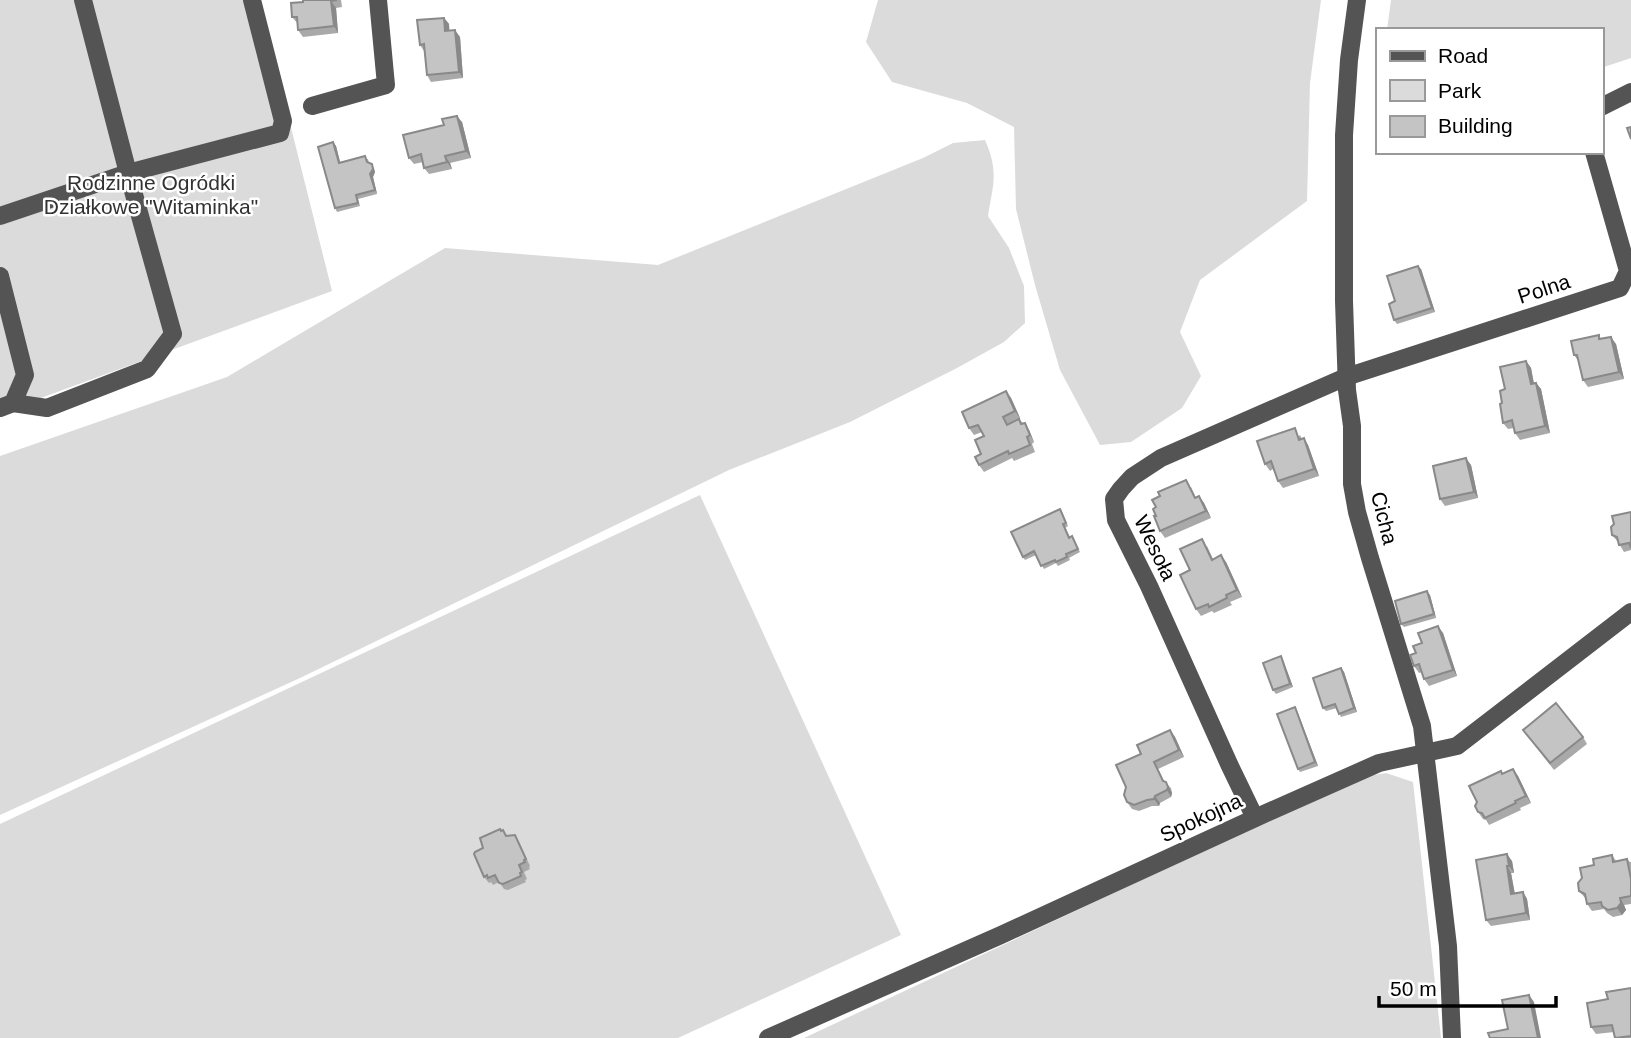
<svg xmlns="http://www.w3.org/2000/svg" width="1631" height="1038" font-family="Helvetica,sans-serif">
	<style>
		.green { fill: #dbdbdb }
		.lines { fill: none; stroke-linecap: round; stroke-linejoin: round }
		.minor { stroke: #545454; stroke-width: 18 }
		.wall { fill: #a9a9a9 }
		.shaded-wall { fill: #898989 }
		.building { fill: #c4c4c4; stroke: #898989; stroke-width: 2 }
		.labels { text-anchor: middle; stroke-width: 5; stroke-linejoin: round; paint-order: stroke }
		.park-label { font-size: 21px; fill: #323232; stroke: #fff }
		.street-label { font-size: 21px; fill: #000; stroke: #fff }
	</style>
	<rect width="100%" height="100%" fill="#fff"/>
	<!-- green -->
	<g class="green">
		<polygon points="0,0 259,0 332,291 0,413"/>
		<polygon points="878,0 1321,0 1310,83 1307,201 1200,280 1180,332 1201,376 1182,408 1131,442 1100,445 1060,370 1035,285 1016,209 1014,127 967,103 892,82 866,42"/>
		<polygon points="1391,0 1631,0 1631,58 1601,68 1601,30 1387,30"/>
		<path d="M985 140C999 172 993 184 988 216L1009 248 1024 286 1025 323 1004 342 957 368 850 422 729 470 300 678 0 815V456L227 377 445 248 658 265 923 158 953 143Z"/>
		<polygon points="700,495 901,935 678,1038 0,1038 0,824"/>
		<polygon points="1386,773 1413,782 1441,1038 804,1038 1362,777"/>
	</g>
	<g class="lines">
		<!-- minor -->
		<g class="minor">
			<polyline points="1357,0 1349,60 1344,135 1344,301 1347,390 1352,426 1352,484 1357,512 1370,558 1422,726 1448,946 1452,1038"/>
			<polyline points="312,106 386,85 378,0"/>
			<polyline points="1601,107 1631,92"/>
			<polyline points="0,216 128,173 280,133 283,121 252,0"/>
			<polyline points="0,276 25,375 13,403 0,408"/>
			<polyline points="13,403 47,408 147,369 173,334 128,173 83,0"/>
			<polyline points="1255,818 1229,764 1149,586 1116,520 1114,499 1121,489 1132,477 1161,458 1346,377 1620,288 1628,271 1594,152"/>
			<polyline points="768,1038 1001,935 1264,814 1379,763 1457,746 1631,612"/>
		</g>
	</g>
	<!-- wall -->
	<g class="wall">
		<polygon points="303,0 341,0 342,7 336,8 338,33 303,37 298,30 298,24 292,17 303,2"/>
		<polygon points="444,18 449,24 449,31 460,37 463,78 431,82 427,75 424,51 420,45"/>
		<polygon points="462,122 471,158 450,163 452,169 429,174 424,168 423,162 414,164 409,158"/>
		<polygon points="333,142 336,146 340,162 368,159 369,163 374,168 375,172 373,177 377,194 358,199 360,206 337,212 335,208"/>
		<polygon points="1421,269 1435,312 1397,324 1394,320 1395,301"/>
		<polygon points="1599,335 1601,339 1616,344 1624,379 1588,387 1583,380 1579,362 1574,355"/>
		<polygon points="1526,361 1531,368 1534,383 1536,383 1541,389 1550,433 1520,440 1515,433 1514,428 1508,429 1503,423 1505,389"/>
		<polygon points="1006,391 1011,398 1020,418 1009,425 1019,419 1029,430 1034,442 1032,444 1035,452 1014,461 1012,458 984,472 979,465 984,436 982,432 974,435 969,428"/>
		<polygon points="1300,435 1302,439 1308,445 1319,476 1283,488 1278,481 1273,469 1270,471 1265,464"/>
		<polygon points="1471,465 1478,498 1445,506 1440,499"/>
		<polygon points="1191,487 1196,498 1204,503 1211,518 1165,538 1160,531"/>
		<polygon points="1631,512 1631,550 1624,552 1618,542 1612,535"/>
		<polygon points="1062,513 1068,526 1065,528 1070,537 1074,540 1080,552 1069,558 1070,560 1058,566 1056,563 1044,569 1036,555 1025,560 1023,557"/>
		<polygon points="1207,546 1213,559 1226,562 1242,597 1230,602 1232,605 1214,613 1212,611 1201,616 1196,609 1190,570"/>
		<polygon points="1430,595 1436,618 1404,627 1401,624"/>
		<polygon points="1443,633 1457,676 1429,686 1424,679 1422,672 1419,673 1414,666 1422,643"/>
		<polygon points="1281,656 1283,660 1293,687 1276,694 1273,690"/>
		<polygon points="1341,668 1344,672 1357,712 1341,717 1337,708 1326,711 1323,708"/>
		<polygon points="1295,707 1297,711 1318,766 1300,772 1298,769"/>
		<polygon points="1170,730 1175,737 1184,757 1158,769 1164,781 1171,788 1172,793 1171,797 1160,803 1159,806 1152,806 1139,811 1132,809 1127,802 1126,787 1141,754"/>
		<polygon points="1528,736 1583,737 1587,744 1554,770"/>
		<polygon points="1503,774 1518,776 1531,803 1520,808 1521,810 1489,825 1486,820 1483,819 1478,812"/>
		<polygon points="501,831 507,836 519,842 530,866 529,867 530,869 524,872 527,879 525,880 526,882 508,890 504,889 499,882 493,885 491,882 489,883 484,877 483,848"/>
		<polygon points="1612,855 1616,861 1627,859 1630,862 1631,862 1631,904 1624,905 1626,910 1622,915 1613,917 1607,913 1604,909 1592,911 1587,904 1586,899 1579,891 1594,865"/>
		<polygon points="1476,860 1512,861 1514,873 1511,873 1515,894 1523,892 1527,899 1530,920 1491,926 1486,920"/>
		<polygon points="1631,988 1631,1038 1615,1038 1614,1032 1596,1034 1591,1027 1608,999"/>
	</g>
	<!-- shaded-wall -->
	<g class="shaded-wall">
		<polygon points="331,1 336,8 338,33 334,26"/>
		<polygon points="444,18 449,24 450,38 445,31"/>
		<polygon points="455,30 460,37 463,78 459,72"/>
		<polygon points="457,116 462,122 471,158 466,151"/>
		<polygon points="333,142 336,146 341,166 339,163"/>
		<polygon points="445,156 450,163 452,169 447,162"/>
		<polygon points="372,164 375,172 373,177 377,194 375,190 370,174"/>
		<polygon points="1418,266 1421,269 1435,312 1432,308"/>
		<polygon points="1611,337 1616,344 1624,379 1619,372"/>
		<polygon points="1526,361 1531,368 1535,391 1531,384"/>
		<polygon points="1536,383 1541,389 1550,433 1545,426"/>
		<polygon points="1006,391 1011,398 1020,418 1015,411"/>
		<polygon points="1025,423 1029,430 1034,442 1030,435"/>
		<polygon points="1304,438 1308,445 1319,476 1314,469"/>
		<polygon points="1466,458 1471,465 1478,498 1474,492"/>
		<polygon points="1199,496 1204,503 1211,518 1206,511"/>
		<polygon points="1221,555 1226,562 1242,597 1237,590"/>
		<polygon points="1427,591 1430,595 1436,618 1434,614"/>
		<polygon points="1438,626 1443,633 1457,676 1453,670"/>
		<polygon points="1281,656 1283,660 1293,687 1290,684"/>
		<polygon points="1341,668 1344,672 1357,712 1354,708"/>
		<polygon points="1295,707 1297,711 1318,766 1315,762"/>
		<polygon points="1170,730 1175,737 1184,757 1179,750"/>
		<polygon points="1513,769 1518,776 1531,803 1526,796"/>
		<polygon points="1166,782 1172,793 1171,797 1167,790"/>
		<polygon points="1155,796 1160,803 1159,806 1154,799"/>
		<polygon points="1507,854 1512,861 1514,873 1509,866"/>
		<polygon points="1507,866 1511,873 1516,901 1511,894"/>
		<polygon points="1523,892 1527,899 1530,920 1526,913"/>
		<polygon points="1620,898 1624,905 1626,910 1622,915 1617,908"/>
		<polygon points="1529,995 1534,1002 1541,1038 1538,1038"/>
	</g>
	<!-- building -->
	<g class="building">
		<polygon points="303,0 337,0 331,1 334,26 298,30 297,17 292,17 291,3 303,2"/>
		<polygon points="444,18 445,31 455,30 459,72 427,75 424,44 420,45 417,20"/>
		<polygon points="457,116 466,151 445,156 447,162 424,168 421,154 409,158 403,135 444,125 442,119"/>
		<polygon points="1631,127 1631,139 1627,128"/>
		<polygon points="333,142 339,163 365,156 367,162 372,164 373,169 370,174 375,190 356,195 358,203 335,208 318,147"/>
		<polygon points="1418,266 1432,308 1394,320 1389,304 1395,301 1387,276"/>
		<polygon points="1599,335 1599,339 1611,337 1619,372 1583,380 1577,355 1574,355 1571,341"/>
		<polygon points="1526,361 1531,384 1536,383 1545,426 1515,433 1512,420 1503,423 1500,404 1502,403 1500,391 1505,389 1500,367"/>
		<polygon points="1006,391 1015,411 1003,417 1007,425 1019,419 1021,424 1025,423 1030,435 1027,437 1030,445 1009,454 1008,451 979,465 975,457 981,454 975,440 984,436 978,425 969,428 962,412"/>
		<polygon points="1295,428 1299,440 1304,438 1314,469 1278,481 1271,461 1265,464 1257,441"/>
		<polygon points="1466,458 1474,492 1440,499 1433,466"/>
		<polygon points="1186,480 1195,498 1199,496 1206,511 1160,531 1154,516 1156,516 1153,509 1156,507 1152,500 1160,496 1158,492"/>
		<polygon points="1060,509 1066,523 1063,524 1069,538 1072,536 1078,549 1066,554 1067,557 1056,562 1055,560 1041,566 1034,551 1023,557 1011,532"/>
		<polygon points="1631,512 1631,548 1629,543 1619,545 1617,537 1612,535 1611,527 1614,524 1612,516"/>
		<polygon points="1202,539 1212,560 1221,555 1237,590 1226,595 1227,598 1209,607 1208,604 1196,609 1180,575 1190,570 1180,549"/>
		<polygon points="1427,591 1434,614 1401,624 1395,601"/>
		<polygon points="1438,626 1453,670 1424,679 1419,664 1414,666 1410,655 1416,653 1413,646 1422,643 1418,633"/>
		<polygon points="1281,656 1290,684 1273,690 1263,663"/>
		<polygon points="1341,668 1354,708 1339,714 1335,704 1323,708 1313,678"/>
		<polygon points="1556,703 1583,737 1550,763 1523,730"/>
		<polygon points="1295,707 1315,762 1298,769 1277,714"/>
		<polygon points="1170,730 1179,750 1154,762 1163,781 1166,782 1168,787 1167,790 1155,796 1154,799 1147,800 1134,805 1127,802 1124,795 1126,787 1116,765 1141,754 1137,745"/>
		<polygon points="1513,769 1526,796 1515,801 1516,803 1485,818 1482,813 1478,812 1475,806 1477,802 1469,786 1501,771 1502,774"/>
		<polygon points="500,829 501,831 503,830 506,836 515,835 526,859 524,860 525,862 519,865 522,872 520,873 521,876 503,884 499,883 495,875 488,878 487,875 484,877 474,854 475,852 483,848 480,838"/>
		<polygon points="1507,854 1509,866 1507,866 1511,894 1523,892 1526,913 1486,920 1476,860"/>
		<polygon points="1612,855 1613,862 1627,859 1631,879 1631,896 1620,898 1621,903 1617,908 1608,910 1602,906 1601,902 1587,904 1585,894 1579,891 1578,883 1582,878 1580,868 1594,865 1593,859"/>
		<polygon points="1631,988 1631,1036 1615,1038 1612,1025 1591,1027 1587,1003 1608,999 1606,992"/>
		<polygon points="1529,995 1538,1038 1490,1038 1488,1033 1508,1029 1502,1000"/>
	</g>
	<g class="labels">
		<!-- park labels -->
		<g class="park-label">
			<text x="151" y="190">Rodzinne Ogródki<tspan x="151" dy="24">Działkowe "Witaminka"</tspan></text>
		</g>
		<!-- street labels -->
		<g class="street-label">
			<text transform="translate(1544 289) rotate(-18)" y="7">Polna</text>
			<text transform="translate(1384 518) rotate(76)" y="7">Cicha</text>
			<text transform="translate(1155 548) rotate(64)" y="7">Wesoła</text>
			<text transform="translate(1201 818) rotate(-25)" y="7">Spokojna</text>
		</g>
	</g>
	<!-- legend -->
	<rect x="1376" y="28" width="228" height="126" fill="#ffffff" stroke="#999999" stroke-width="2"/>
	<rect x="1390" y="51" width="35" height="10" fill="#545454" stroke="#999999" stroke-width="2"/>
	<text x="1438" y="63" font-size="21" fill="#000000">Road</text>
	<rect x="1390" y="80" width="35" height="21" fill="#dbdbdb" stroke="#999999" stroke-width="2"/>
	<text x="1438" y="98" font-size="21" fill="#000000">Park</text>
	<rect x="1390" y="116" width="35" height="21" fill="#c4c4c4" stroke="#999999" stroke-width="2"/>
	<text x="1438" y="133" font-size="21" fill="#000000">Building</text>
	<!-- scale -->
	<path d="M1379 996v10h177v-10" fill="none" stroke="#000000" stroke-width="3.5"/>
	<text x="1390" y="996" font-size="21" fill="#000000" stroke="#ffffff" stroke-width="5" paint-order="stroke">50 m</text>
</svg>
